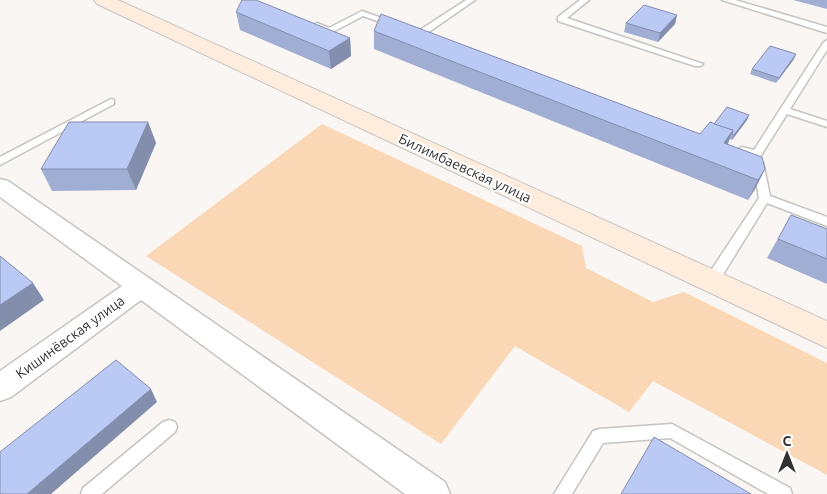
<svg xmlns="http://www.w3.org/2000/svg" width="827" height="494" font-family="Ubuntu,sans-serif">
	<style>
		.green { fill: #fad7b5 }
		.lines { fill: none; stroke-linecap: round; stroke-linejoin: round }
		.lane-casing { stroke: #c6c4c1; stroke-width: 3 }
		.street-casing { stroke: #c6c4c1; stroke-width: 3 }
		.secondary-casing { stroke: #c6c4c1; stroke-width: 2 }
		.lane { fill: #fff; fill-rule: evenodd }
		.street { fill: #fff; fill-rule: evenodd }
		.secondary { fill: #feeddd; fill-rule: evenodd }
		.wall { fill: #a1aed3 }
		.shaded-wall { fill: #838dac }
		.building { fill: #bbcaf5; stroke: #838dac }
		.labels { text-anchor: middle; stroke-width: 4.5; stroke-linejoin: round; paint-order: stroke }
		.street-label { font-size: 14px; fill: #323130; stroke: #fff }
	</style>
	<rect width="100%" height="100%" fill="#f9f6f4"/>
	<!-- green -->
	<polygon class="green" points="322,124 582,246 586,268 653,302 684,292 827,363 827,475 653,381 629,412 515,346 441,444 146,256"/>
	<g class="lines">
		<!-- lane casing -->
		<g class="lane-casing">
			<g id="lane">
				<polygon points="466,0 475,0 423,36 417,36 417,32"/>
				<polygon points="580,0 589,0 567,18 703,64 701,66 695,66 558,21 558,17"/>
				<polygon points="722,0 735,0 827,27 827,33"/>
				<polygon points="362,11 398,24 394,27 363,16 329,34 313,26 317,23 329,28"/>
				<polygon points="827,40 827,50 790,109 827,121 827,127 787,114 760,157 756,158 738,152 737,150 742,147 754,150 823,43"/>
				<polygon points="111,99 114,100 114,104 0,165 0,157"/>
				<polygon points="758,159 763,162 770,196 827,217 827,226 767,203 716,286 706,286 704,282 706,278 759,198 753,162"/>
				<polygon points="169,420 175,422 177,427 175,432 102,494 81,494 83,488 163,422"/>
				<polygon points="672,424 790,488 792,494 768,494 670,438 603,443 572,494 554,494 593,431 599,429"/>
			</g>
		</g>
		<!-- street casing -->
		<g class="street-casing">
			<polygon id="street" points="0,179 8,181 445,482 450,494 405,494 141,300 11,397 0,401 0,371 122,286 0,197"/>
		</g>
		<!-- secondary casing -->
		<g class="secondary-casing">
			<polygon id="secondary" points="94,0 118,0 827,321 827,348 97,4"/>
		</g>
		<!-- lane -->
		<use href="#lane" class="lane"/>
		<!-- street -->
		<use href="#street" class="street"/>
		<!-- secondary -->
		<use href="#secondary" class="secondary"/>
	</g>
	<!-- wall -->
	<g class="wall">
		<polygon points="793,0 827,0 827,9"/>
		<polygon points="236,12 350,38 351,56 331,69 240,30"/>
		<polygon points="677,15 675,24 658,42 624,32 626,23"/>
		<polygon points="374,31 700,134 714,124 749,115 747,120 732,140 730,139 728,144 765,169 755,189 748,200 374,49"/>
		<polygon points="794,59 776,83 750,74 752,69"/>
		<polygon points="148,122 156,143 136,190 52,191 41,169"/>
		<polygon points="791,215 827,229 827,284 767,258"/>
	</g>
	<!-- shaded-wall -->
	<g class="shaded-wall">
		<polygon points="677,15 675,24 658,42 660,33"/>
		<polygon points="350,38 351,56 331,69 329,51"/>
		<polygon points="796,54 794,59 776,83 779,78"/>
		<polygon points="749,115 747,120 732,140 734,135"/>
		<polygon points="148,122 156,143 136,190 127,169"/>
		<polygon points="733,130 725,150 724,143"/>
		<polygon points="765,169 755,189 748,200 758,180"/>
		<polygon points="33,283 44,300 0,331 0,305"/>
		<polygon points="151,389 157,402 51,494 27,494"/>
	</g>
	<!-- building -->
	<g class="building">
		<polygon points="242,0 256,0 350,38 329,51 236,12"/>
		<polygon points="644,5 677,15 660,33 626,23"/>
		<polygon points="381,14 700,134 710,122 733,130 724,143 762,157 765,169 758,180 374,31"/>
		<polygon points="770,46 796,54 779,78 752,69"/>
		<polygon points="727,107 749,115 734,135 732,134 733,130 714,124"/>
		<polygon points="69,122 148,122 127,169 41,169"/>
		<polygon points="791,215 827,229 827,259 778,239"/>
		<polygon points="0,256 33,283 0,305"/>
		<polygon points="116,360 151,389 27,494 0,494 0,452"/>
		<polygon points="654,437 751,494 621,494"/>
	</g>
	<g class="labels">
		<!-- street labels -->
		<g class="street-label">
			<text transform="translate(465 168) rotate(25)" y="5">Билимбаевская улица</text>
			<text transform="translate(70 337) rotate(-36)" y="5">Кишинёвская улица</text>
		</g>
	</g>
	<!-- north arrow -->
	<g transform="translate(787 454)" stroke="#ffffff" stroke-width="4" paint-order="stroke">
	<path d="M0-4L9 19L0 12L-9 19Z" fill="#323130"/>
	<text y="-8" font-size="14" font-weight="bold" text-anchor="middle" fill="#323130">С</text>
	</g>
</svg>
